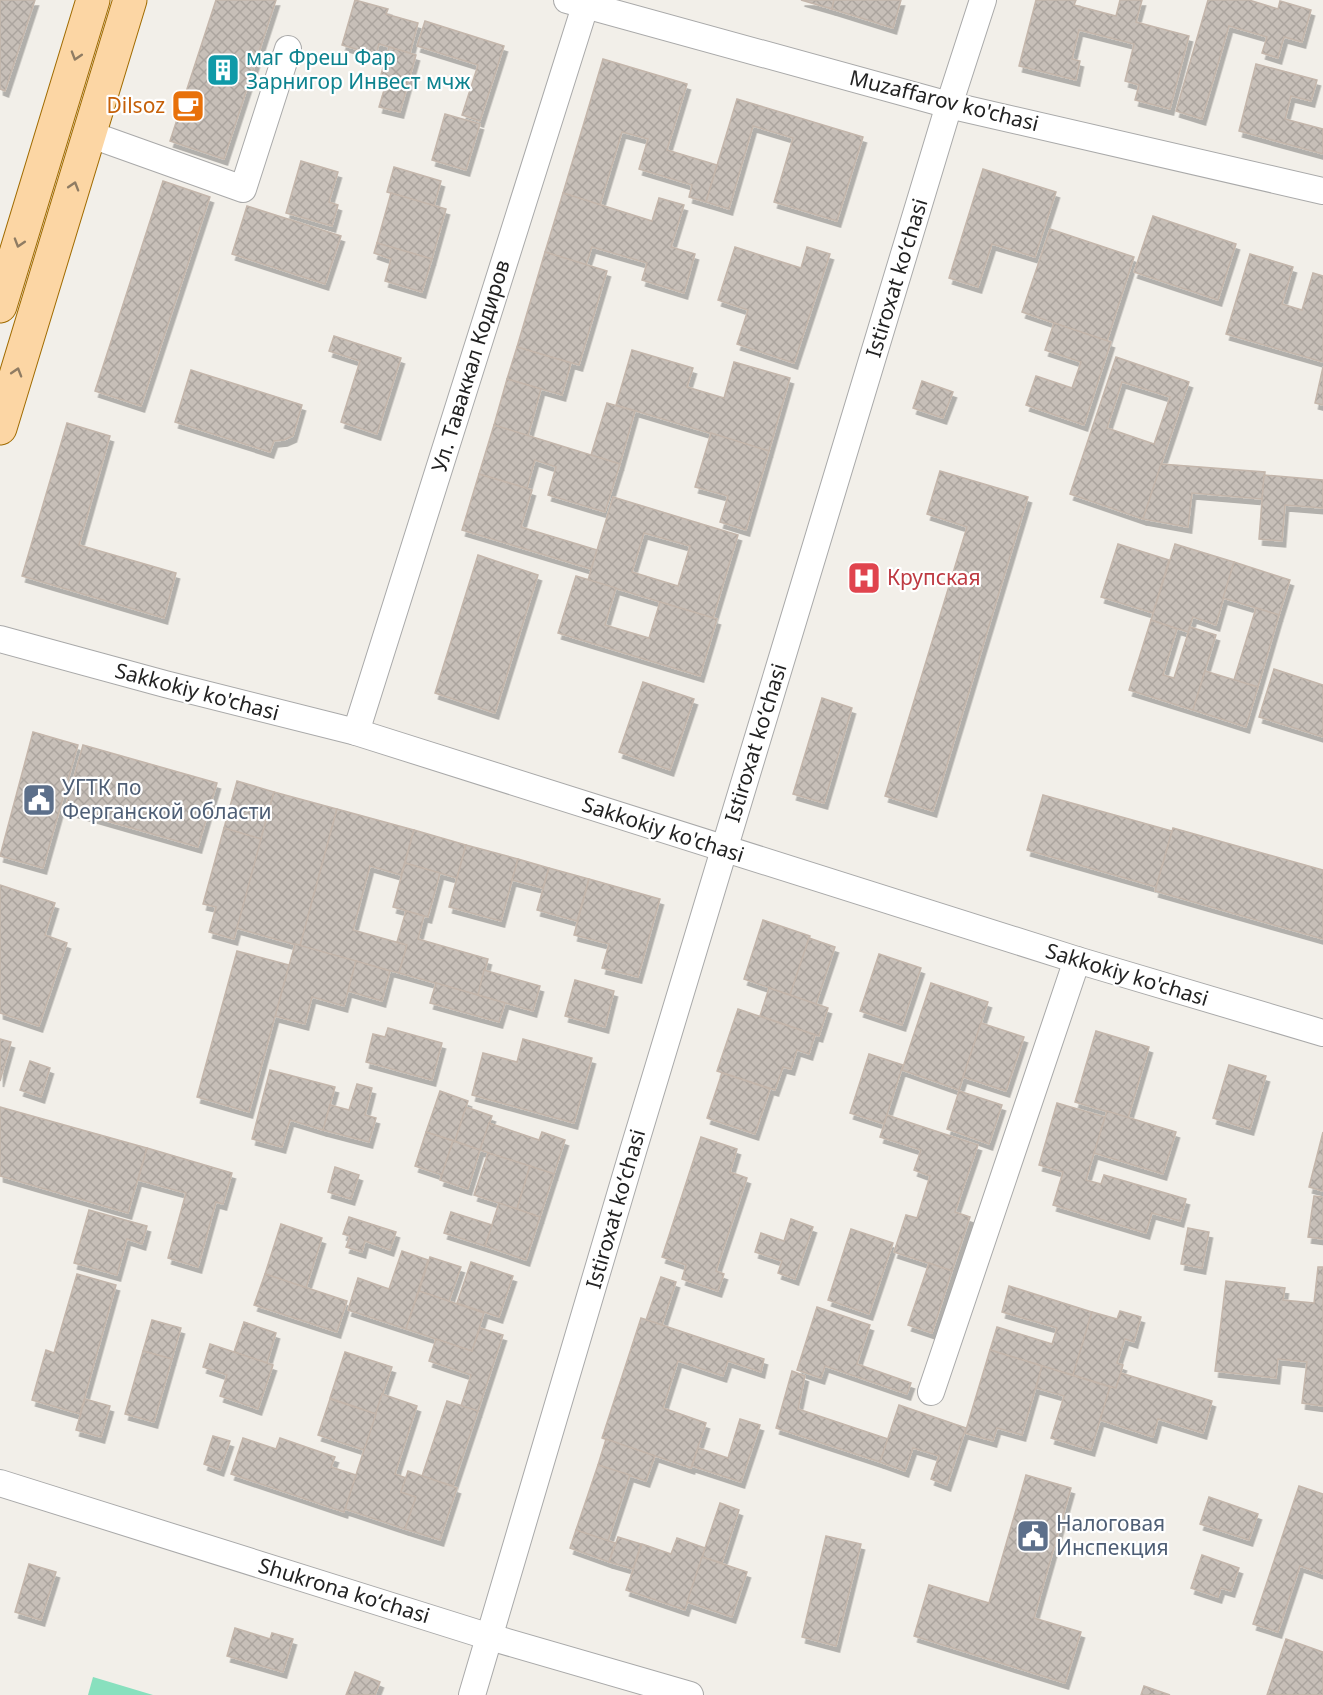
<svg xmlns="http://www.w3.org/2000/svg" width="1323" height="1695" font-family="'Noto Sans',sans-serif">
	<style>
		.pitch { fill: #88e0be }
		.building { fill: url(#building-cross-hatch); stroke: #c4b6ab; stroke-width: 1.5; fill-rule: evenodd; filter: url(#shadow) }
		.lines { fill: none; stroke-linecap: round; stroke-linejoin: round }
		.minor-casing { stroke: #a9a9a9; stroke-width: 28 }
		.major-casing { stroke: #a06b00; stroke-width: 35 }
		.minor { stroke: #fff; stroke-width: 26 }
		.major { stroke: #fcd6a4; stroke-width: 33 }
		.oneway { stroke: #8f7c63 }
		.labels { text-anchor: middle; stroke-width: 4.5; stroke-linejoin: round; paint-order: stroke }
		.culture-label { font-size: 21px; fill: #0d838f; stroke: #fff; text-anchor: start }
		.street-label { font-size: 21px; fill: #222; stroke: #fff }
		.food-label { font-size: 21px; fill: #c56008; stroke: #fff; text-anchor: end }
		.health-label { font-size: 21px; fill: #be3a42; stroke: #fff; text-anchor: start }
		.service-label { font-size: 21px; fill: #4e5e75; stroke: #fff; text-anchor: start }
	</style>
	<defs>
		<pattern id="building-cross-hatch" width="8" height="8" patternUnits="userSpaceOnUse" patternTransform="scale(1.5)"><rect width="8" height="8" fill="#c7bfb8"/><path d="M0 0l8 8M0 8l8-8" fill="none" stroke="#aba49e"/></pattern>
		<filter id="shadow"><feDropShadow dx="3.5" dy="6" stdDeviation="0" flood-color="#0004"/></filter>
	</defs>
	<rect width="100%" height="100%" fill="#f2efe9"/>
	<!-- pitch -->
	<polygon class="pitch" points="93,1677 153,1695 88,1695"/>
	<!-- building -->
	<g class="building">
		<polygon points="0,0 35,0 5,91 0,89"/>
		<polygon points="216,0 276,0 224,159 170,141"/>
		<polygon points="355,0 388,9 386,14 418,23 410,53 379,44 376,55 342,45"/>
		<polygon points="801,0 834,0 832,9"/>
		<polygon points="834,0 901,0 893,28 832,9"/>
		<polygon points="1036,0 1076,0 1074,5 1116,16 1120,0 1142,0 1136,22 1189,36 1170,109 1135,100 1139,85 1125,81 1134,44 1079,30 1072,59 1080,61 1076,80 1019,66"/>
		<polygon points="1208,0 1249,0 1278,9 1280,1 1311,10 1302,42 1284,37 1278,58 1262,53 1267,37 1229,26 1202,119 1176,111"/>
		<polygon points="425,21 504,46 480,121 462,115 478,65 417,46"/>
		<polygon points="389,47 416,55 400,112 379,107 387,80 380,78"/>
		<polygon points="603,59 687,84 667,150 717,165 706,202 689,197 692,185 639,169 648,139 622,132 600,205 563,193"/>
		<polygon points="1256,64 1317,80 1311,101 1291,96 1285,119 1323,129 1323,154 1239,131"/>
		<polygon points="737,99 863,137 837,221 774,202 793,138 753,126 729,209 706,202"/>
		<polygon points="445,114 480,124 466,170 432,160"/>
		<polygon points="301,161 338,172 329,202 338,205 332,226 286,213"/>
		<polygon points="394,167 441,181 434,206 387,192"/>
		<polygon points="983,169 1056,192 1035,257 992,244 978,287 949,278"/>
		<polygon points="163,181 210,197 141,406 95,391"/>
		<polygon points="391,193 446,209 432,259 377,243"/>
		<polygon points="563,193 652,221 659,198 684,205 671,247 695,254 684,293 642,280 647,263 592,247 586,265 545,252"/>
		<polygon points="247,206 341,236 325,284 232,254"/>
		<polygon points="1153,216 1236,244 1218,300 1134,272"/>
		<polygon points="1050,229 1134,257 1107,341 1022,312"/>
		<polygon points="377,243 432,259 422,292 385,281 391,259 374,253"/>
		<polygon points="735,247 801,268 807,247 830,254 794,363 737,344 748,310 718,300"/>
		<polygon points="545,252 607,271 579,365 517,347"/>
		<polygon points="1250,254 1293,267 1282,304 1302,310 1313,273 1323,276 1323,362 1226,334"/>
		<polygon points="1054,323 1111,342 1084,425 1026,405 1036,376 1072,388 1081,362 1045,350"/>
		<polygon points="334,336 401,358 377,434 341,422 360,361 329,351"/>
		<polygon points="517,347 571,363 562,395 507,379"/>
		<polygon points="632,350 693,368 687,387 724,398 734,362 790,378 769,451 616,405"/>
		<path d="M1116 357 1189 382 1143 519 1070 494ZM1122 382 1170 397 1154 444 1107 428Z"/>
		<polygon points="1323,367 1323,405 1315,403"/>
		<polygon points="191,370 302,405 293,436 284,440 274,441 270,452 175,422"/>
		<polygon points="507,379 541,389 528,436 494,425"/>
		<polygon points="922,381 953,392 943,418 913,408"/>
		<polygon points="607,403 635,411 620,464 591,455"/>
		<polygon points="67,423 110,436 79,545 176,573 164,618 22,576"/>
		<polygon points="494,425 620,464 605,512 548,495 556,467 535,460 527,488 479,474"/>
		<polygon points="711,433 769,451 746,530 720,522 728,496 695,487"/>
		<polygon points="1161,464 1265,472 1262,499 1192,493 1188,527 1143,519"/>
		<polygon points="940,471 1028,497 933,811 885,796 967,527 927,514"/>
		<polygon points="479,474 532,490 521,527 597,550 591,569 462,530"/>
		<polygon points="1264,475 1323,480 1323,508 1285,505 1282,541 1259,539"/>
		<path d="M613 497 738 535 713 618 588 580ZM644 533 690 546 678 586 632 572Z"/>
		<polygon points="1118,544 1169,560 1153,613 1101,597"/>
		<polygon points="1175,544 1234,562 1216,625 1193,617 1188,632 1151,620"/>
		<polygon points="478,555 538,575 495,713 435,693"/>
		<polygon points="1234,562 1290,580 1279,615 1223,598"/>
		<polygon points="576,576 616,588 605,625 649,638 660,602 717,619 700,676 558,633"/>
		<polygon points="1256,608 1279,615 1258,687 1234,680"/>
		<polygon points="1151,620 1177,629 1163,675 1174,678 1190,627 1216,635 1193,710 1129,690"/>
		<polygon points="1274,669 1323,685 1323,737 1259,717"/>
		<polygon points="1205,671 1258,687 1246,727 1193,710"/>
		<polygon points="643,682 694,699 670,770 619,752"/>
		<polygon points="822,698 852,708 824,803 793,794"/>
		<polygon points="33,732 78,745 43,868 0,856"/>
		<polygon points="83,745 217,783 198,847 65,809"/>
		<polygon points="237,781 274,792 261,839 224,828"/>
		<polygon points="274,792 337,809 300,946 236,928"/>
		<polygon points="1043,795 1172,831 1156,887 1027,850"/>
		<polygon points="337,809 414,830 401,875 370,866 353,930 407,945 399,973 300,946"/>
		<polygon points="224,828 261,839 234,939 209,932 216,907 203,904"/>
		<polygon points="1173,828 1323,870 1323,939 1155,891"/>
		<polygon points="414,830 466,845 457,878 405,863"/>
		<polygon points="466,845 518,859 501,921 449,907"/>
		<polygon points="518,859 549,868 543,888 512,880"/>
		<polygon points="405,863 440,873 428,917 393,907"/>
		<polygon points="549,868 589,879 577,921 537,910"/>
		<polygon points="589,879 660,899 638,977 602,968 609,944 574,935"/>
		<polygon points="0,885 55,903 45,935 67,943 39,1026 0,1013"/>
		<polygon points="406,911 424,916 418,939 488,959 478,995 399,973 407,945 397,942"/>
		<polygon points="763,920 810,936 790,995 744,979"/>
		<polygon points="809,938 835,947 816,1004 790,995"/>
		<polygon points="295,944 356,961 344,1006 312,997 305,1024 275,1016"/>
		<polygon points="237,951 289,965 249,1112 197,1097"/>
		<polygon points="879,954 921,968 902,1025 860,1011"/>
		<polygon points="356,961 390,971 382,1001 348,991"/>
		<polygon points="484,970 540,986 533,1011 478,995"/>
		<polygon points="575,980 614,991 605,1027 565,1016"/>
		<polygon points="436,983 505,1003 499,1022 430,1003"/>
		<polygon points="931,983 988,1002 959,1090 902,1070"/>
		<polygon points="769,988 828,1008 819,1036 760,1016"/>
		<polygon points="738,1009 815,1035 809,1054 797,1050 791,1069 783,1067 775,1090 717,1071"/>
		<polygon points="981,1023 1024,1037 1006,1091 963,1077"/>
		<polygon points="388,1028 442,1043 432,1080 366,1062 373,1034 385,1037"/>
		<polygon points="1096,1031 1149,1047 1128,1118 1075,1102"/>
		<polygon points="0,1039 11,1042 0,1081"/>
		<polygon points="523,1039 592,1058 574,1123 472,1095 483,1053 517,1062"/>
		<polygon points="869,1054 903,1065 884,1124 850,1113"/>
		<polygon points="30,1061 50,1068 41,1097 20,1090"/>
		<polygon points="1229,1065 1266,1076 1250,1129 1213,1118"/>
		<polygon points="270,1070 335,1087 323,1130 290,1120 282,1147 252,1139"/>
		<polygon points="722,1073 770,1089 755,1134 707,1118"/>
		<polygon points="357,1084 372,1088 365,1115 376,1118 369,1142 323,1130 330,1105 349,1110"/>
		<polygon points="440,1091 468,1101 455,1141 426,1132"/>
		<polygon points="959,1091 1002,1105 989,1144 947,1129"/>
		<polygon points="1057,1103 1105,1117 1086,1180 1101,1184 1104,1175 1186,1199 1180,1221 1152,1213 1146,1233 1053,1205 1063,1172 1039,1165"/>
		<polygon points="0,1107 147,1148 128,1213 0,1176"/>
		<polygon points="466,1107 492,1116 480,1150 455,1141"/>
		<polygon points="1107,1111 1176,1132 1163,1174 1094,1153"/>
		<polygon points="887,1115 978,1145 955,1212 970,1217 952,1271 894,1252 906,1215 917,1218 930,1176 914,1170 921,1150 880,1137"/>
		<polygon points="489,1123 539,1140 542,1132 565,1140 554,1174 480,1150"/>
		<polygon points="426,1132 453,1141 442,1175 415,1166"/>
		<polygon points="1323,1132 1323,1191 1309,1187"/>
		<polygon points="701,1137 737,1149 730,1172 747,1178 716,1271 724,1274 718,1291 682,1279 686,1265 662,1257"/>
		<polygon points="453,1141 480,1150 468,1189 440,1180"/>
		<polygon points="147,1148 232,1173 223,1204 216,1202 198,1267 168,1258 186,1193 138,1180"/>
		<polygon points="488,1153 530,1166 517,1209 474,1195"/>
		<polygon points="530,1166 554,1174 540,1217 517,1209"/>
		<polygon points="335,1167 359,1175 351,1199 328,1192"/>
		<polygon points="1314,1196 1323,1197 1323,1239 1308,1237"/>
		<polygon points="499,1203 540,1217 526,1260 485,1246"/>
		<polygon points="89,1210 147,1226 142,1244 127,1239 117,1275 74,1263"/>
		<polygon points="451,1212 492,1225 485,1246 444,1233"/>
		<polygon points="349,1217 396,1232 390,1250 365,1241 362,1252 346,1247 350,1236 343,1234"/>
		<polygon points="791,1219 813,1227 795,1279 778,1273 782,1261 755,1252 761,1233 784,1241"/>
		<polygon points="281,1224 322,1238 306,1288 265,1274"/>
		<polygon points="1188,1228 1209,1232 1202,1268 1181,1264"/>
		<polygon points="851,1229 893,1243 869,1314 828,1300"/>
		<polygon points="402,1251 428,1260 406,1329 348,1310 358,1278 389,1289"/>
		<polygon points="430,1257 461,1267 449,1301 419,1291"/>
		<polygon points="471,1262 513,1276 499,1317 457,1303"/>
		<polygon points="929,1263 952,1271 932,1333 908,1325"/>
		<polygon points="1318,1267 1323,1267 1323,1406 1302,1403 1307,1362 1278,1359 1276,1378 1215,1371 1226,1281 1285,1288 1283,1300 1314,1303"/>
		<polygon points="77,1274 116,1285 80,1414 32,1400 46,1350 54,1353"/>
		<polygon points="265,1274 347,1301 337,1332 254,1305"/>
		<polygon points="661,1277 676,1282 662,1325 646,1320"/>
		<polygon points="1009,1286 1092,1312 1073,1375 990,1350 997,1327 1052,1344 1057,1328 1002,1312"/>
		<polygon points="419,1291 484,1313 472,1351 406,1329"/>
		<polygon points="817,1307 870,1325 857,1364 911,1383 907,1394 825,1366 821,1378 797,1370"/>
		<polygon points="1120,1311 1141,1317 1134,1342 1125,1339 1117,1363 1123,1365 1116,1388 1073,1375 1092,1312 1117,1319"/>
		<polygon points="641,1318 764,1359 761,1372 728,1361 723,1376 678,1361 663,1408 706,1423 691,1468 602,1438"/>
		<polygon points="152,1320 181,1328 172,1359 143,1351"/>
		<polygon points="244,1322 276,1333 267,1363 234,1352"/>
		<polygon points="480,1328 503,1335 478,1411 461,1406 471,1375 429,1361 436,1339 472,1351"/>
		<polygon points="210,1344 273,1365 258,1409 220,1396 227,1375 203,1367"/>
		<polygon points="990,1350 1042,1366 1022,1435 997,1428 993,1441 965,1433"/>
		<polygon points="143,1351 172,1359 154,1422 125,1414"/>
		<polygon points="345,1352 392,1367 376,1414 330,1398"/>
		<polygon points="1042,1366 1110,1387 1091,1450 1051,1438 1064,1396 1036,1388"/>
		<polygon points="792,1371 805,1376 798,1409 888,1439 880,1462 776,1428"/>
		<polygon points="1121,1373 1212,1401 1203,1433 1158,1419 1153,1437 1100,1420 1110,1387 1116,1388"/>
		<polygon points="382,1394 417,1406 395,1474 406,1478 401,1492 416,1497 405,1529 345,1509"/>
		<polygon points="85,1399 110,1406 101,1437 76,1430"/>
		<polygon points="330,1399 376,1414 364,1450 318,1435"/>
		<polygon points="447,1401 478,1411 453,1486 422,1476"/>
		<polygon points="899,1405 966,1428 947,1485 931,1479 939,1456 913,1448 905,1471 880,1462"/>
		<polygon points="740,1419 760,1425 741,1482 692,1466 698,1448 728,1458"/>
		<polygon points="213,1436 230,1441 220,1470 204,1464"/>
		<polygon points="243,1438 276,1449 280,1438 335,1457 331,1467 356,1475 344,1512 231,1474"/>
		<polygon points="606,1439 655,1456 646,1481 598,1465"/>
		<polygon points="598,1465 630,1475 608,1541 576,1530"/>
		<polygon points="408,1471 457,1488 440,1540 405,1529 416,1497 401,1492"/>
		<polygon points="1026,1475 1071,1488 1034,1618 1081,1632 1065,1683 914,1636 929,1585 989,1603"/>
		<polygon points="1299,1486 1323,1494 1323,1574 1300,1566 1278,1632 1253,1624"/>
		<polygon points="1209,1497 1258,1514 1249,1540 1200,1524"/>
		<polygon points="720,1503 739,1510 722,1563 702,1557"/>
		<polygon points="576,1530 615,1543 609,1562 570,1548"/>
		<polygon points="826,1536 861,1544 836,1646 802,1637"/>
		<polygon points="618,1537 641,1544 633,1569 609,1562"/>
		<polygon points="677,1538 705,1548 685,1610 626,1590 642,1544 671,1554"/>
		<polygon points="1202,1555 1239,1568 1231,1591 1221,1588 1218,1597 1191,1588"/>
		<polygon points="702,1557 747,1572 732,1617 687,1602"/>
		<polygon points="29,1564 56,1572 41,1620 15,1612"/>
		<polygon points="235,1628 270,1639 272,1633 293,1639 283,1672 227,1656"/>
		<polygon points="1286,1639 1323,1652 1323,1695 1267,1695"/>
		<polygon points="355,1672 380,1682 375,1695 346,1695"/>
		<polygon points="1144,1686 1170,1695 1141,1695"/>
	</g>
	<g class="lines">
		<!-- minor casing -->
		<g class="minor-casing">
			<g id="minor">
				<polyline points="567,0 949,105 1323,191"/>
				<polyline points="89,134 243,189 288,49"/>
				<polyline points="0,639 165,684 356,732 1077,960 1323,1033"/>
				<polyline points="356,732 587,0"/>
				<polyline points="931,1392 1077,960"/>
				<polyline points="0,1483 490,1637 690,1695"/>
				<polyline points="472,1695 633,1151 949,105 983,0"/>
			</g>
		</g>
		<!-- major casing -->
		<g class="major-casing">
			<g id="major">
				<polyline points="0,306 93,0"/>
				<polyline points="0,428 130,0"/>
			</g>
		</g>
		<!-- minor -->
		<use href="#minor" class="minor"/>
		<!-- major -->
		<use href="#major" class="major"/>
	</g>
	<!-- one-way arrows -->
	<defs><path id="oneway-chevron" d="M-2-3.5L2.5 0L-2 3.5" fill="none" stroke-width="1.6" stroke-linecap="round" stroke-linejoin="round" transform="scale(1.5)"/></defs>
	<g class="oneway">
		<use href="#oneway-chevron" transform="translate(76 56) rotate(107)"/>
		<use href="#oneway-chevron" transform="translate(74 186) rotate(-73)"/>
		<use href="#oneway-chevron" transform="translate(19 243) rotate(107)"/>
		<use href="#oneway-chevron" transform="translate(17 372) rotate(-73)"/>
	</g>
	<!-- icons -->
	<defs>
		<g id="building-square" transform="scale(1.725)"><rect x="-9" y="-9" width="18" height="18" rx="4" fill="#0f9aa8" stroke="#fff"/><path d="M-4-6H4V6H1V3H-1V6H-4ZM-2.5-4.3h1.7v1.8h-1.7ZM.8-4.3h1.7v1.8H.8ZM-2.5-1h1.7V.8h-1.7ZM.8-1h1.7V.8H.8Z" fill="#fff"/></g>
		<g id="cafe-square" transform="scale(1.725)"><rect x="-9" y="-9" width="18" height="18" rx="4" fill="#e8710a" stroke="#fff"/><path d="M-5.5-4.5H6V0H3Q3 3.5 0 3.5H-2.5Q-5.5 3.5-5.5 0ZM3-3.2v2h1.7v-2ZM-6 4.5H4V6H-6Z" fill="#fff"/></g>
		<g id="hospital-square" transform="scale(1.725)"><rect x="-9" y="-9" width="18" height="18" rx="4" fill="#e0444e" stroke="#fff"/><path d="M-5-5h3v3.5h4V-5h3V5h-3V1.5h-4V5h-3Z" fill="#fff"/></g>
		<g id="civic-square" transform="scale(1.725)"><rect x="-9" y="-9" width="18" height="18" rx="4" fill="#5c6f8a" stroke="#fff"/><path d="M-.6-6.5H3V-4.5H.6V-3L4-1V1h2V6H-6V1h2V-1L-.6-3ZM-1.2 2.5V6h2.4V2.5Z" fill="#fff"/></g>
	</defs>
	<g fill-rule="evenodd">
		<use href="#building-square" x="223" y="70"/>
		<use href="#cafe-square" x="188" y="106"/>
		<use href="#hospital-square" x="864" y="578"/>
		<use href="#civic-square" x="39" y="800"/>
		<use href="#civic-square" x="1033" y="1536"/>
	</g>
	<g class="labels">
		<!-- culture labels -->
		<g class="culture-label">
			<text x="246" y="65">маг Фреш Фар<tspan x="246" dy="24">Зарнигор Инвест мчж</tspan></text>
		</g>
		<!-- street labels -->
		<g class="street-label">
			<text transform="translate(944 101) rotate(14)" y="7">Muzaffarov ko'chasi</text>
			<text transform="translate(897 278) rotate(-73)" y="7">Istiroxat koʻchasi</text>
			<text transform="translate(471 366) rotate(-73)" y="7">Ул. Таваккал Кодиров</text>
			<text transform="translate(197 692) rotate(15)" y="7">Sakkokiy ko'chasi</text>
			<text transform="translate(756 743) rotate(-73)" y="7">Istiroxat koʻchasi</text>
			<text transform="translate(663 830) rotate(18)" y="7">Sakkokiy ko'chasi</text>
			<text transform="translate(1127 975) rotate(17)" y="7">Sakkokiy ko'chasi</text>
			<text transform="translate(616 1209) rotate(-74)" y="7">Istiroxat koʻchasi</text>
			<text transform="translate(344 1591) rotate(17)" y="7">Shukrona koʻchasi</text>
		</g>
		<!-- food labels -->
		<g class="food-label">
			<text x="165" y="113">Dilsoz</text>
		</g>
		<!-- health labels -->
		<g class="health-label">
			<text x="887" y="585">Крупская</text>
		</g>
		<!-- service labels -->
		<g class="service-label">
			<text x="62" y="795">УГТК по<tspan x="62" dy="24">Ферганской области</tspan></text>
			<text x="1056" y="1531">Налоговая<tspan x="1056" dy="24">Инспекция</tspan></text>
		</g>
	</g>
</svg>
